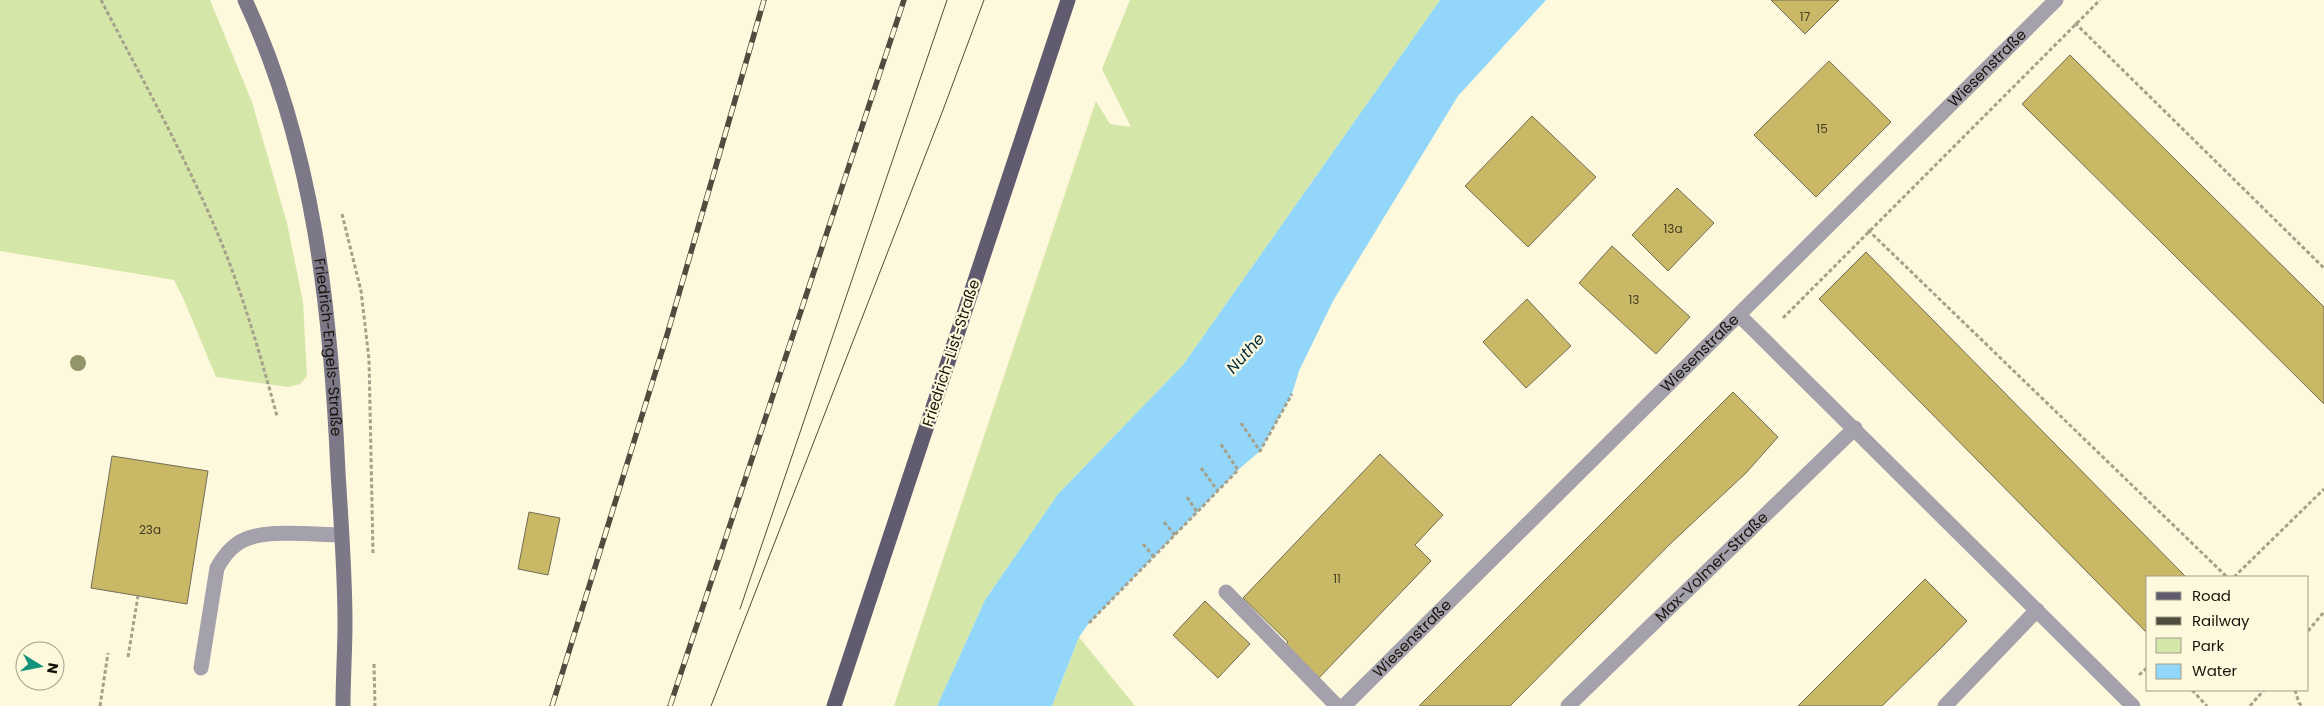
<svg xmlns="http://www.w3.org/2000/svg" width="2324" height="706" font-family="Poppins,sans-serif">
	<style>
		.green { fill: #d4e6a8 }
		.water { fill: #92d7fa }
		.building { fill: #c9b865; stroke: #726d55 }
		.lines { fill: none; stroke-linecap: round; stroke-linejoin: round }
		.path { stroke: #a5a18c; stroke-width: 3; stroke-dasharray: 4 2.5; stroke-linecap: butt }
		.lane { stroke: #a4a1ad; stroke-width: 15 }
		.street { stroke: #a4a1ad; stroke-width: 15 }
		.secondary { stroke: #7d7888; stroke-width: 15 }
		.primary { stroke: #605b6e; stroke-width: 15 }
		.tram { stroke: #4f4c3f; stroke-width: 1 }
		.rail-casing { stroke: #4f4c3f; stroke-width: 5.5 }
		.rail { stroke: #fef9dd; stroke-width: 4; stroke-dasharray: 11; stroke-linecap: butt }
		.tree { fill: #919567 }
		.labels { text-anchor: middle; stroke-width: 4.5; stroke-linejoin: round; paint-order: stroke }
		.number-label { font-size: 12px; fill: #433d22 }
		.street-label { font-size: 15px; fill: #16140b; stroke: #fef9dd }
		.water-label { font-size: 16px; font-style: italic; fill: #032e3f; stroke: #fef9dd }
	</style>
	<rect width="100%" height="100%" fill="#fef9dd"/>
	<!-- green -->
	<g class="green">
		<polygon points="0,0 210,0 252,102 287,223 303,302 307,376 300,384 289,387 216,377 184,300 174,280 0,251"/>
		<polygon points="1130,0 1440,0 1183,365 1058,494 985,600 937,706 894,706 1096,101 1110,124 1131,127 1102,69"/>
		<polygon points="1079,637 1135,706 1052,706"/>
	</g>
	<!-- water -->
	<polygon class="water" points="1440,0 1546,0 1458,96 1333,301 1299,371 1292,394 1260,451 1238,470 1089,623 1079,637 1052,706 937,706 985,600 1058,494 1183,365"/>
	<!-- building -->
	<g class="building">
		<polygon points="1771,0 1839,0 1805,34"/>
		<polygon points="2070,55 2324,307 2324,404 2022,104"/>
		<polygon points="1829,61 1891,122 1816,197 1754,135"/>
		<polygon points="1532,116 1596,177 1528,247 1465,186"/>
		<polygon points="1677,188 1714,223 1668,271 1632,235"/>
		<polygon points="1612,246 1690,317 1656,354 1579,283"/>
		<polygon points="1866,252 2186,577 2148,577 2148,634 1819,299"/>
		<polygon points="1527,299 1571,346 1526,388 1483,342"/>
		<polygon points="1733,392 1778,437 1746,473 1669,545 1510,706 1419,706"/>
		<polygon points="1380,454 1443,515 1415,545 1431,561 1316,681 1282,649 1288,642 1243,598"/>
		<polygon points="112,456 208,471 187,604 91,588"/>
		<polygon points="529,512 560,518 548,575 518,569"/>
		<polygon points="1925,579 1967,621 1943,646 1882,706 1798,706"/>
		<polygon points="1205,601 1250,644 1218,678 1173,635"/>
	</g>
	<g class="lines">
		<!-- path -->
		<g class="path">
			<path d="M101 0C141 77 183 152 217 232 242 291 260 354 277 416"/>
			<polyline points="2075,23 2324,268"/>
			<polyline points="342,214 361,291 369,359 373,553"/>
			<polyline points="1868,230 2227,577"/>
			<polyline points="1783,318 2100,0"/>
			<polyline points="1241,423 1260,451 1292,394"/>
			<polyline points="1201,468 1218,491"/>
			<polyline points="1187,497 1197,512"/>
			<polyline points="1164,522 1175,535"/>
			<polyline points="1143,544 1154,557"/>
			<polyline points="2234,577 2324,489"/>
			<polyline points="1089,623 1238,470 1220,443"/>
			<polyline points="2308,631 2324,612"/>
			<polyline points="128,657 138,596"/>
			<polyline points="374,664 375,706"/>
			<polyline points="2139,675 2148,667"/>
			<polyline points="2192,690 2207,706"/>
			<polyline points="2295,690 2299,703 2302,706"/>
			<polyline points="100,706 108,653"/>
			<polyline points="2250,706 2264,690"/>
		</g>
		<!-- lane -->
		<g class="lane">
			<polyline points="1226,592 1337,706"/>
			<path d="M201 668 217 568C222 559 228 550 237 544 259 527 314 535 341 535"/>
		</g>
		<!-- street -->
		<g class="street">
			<polyline points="1739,315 2133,706"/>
			<path id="s1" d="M1344 706 2056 0"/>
			<path id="s2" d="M1568 706 1855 428"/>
			<polyline points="1945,706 2037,610"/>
		</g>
		<!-- secondary -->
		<path class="secondary" id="s3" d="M245 0C314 147 331 312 338 472 341 522 345 573 345 623 345 651 343 678 343 706"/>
		<!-- primary -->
		<polyline class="primary" points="834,706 1068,0"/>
		<!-- tram -->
		<g class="tram">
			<polyline points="740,609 947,0"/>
			<polyline points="711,706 943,110 984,0"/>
		</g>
		<!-- rail casing -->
		<g class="rail-casing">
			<g id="rail">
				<polyline points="552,706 667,335 764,0"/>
				<polyline points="670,706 904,0"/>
			</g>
		</g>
		<!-- rail -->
		<use href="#rail" class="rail"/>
	</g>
	<!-- trees -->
	<circle class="tree" cx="78" cy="363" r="8"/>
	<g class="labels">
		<!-- number labels -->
		<g class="number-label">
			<text x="1805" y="21">17</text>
			<text x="1822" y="133">15</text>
			<text x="1673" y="233">13a</text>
			<text x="1634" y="304">13</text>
			<text x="150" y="534">23a</text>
			<text x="1337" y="583">11</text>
		</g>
		<!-- street labels -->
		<g class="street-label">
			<text dy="5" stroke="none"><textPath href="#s1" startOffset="906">Wiesenstraße</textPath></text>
			<text dy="5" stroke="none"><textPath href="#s3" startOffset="359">Friedrich-Engels-Straße</textPath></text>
			<text transform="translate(951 353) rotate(-72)" y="5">Friedrich-List-Straße</text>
			<text dy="5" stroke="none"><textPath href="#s1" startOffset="501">Wiesenstraße</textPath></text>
			<text dy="5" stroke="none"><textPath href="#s2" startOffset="200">Max-Volmer-Straße</textPath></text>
			<text dy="5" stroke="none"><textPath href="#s1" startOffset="96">Wiesenstraße</textPath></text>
		</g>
		<!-- water labels -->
		<g class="water-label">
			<text transform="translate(1245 353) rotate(-48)" y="6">Nuthe</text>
		</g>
	</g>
	<!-- legend -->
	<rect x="2146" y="576" width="162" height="115" fill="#fef9dd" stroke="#a19d89"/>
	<rect x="2156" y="592" width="25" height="8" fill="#605b6e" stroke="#a19d89"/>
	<text x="2192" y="601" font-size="15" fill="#16140b">Road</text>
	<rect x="2156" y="617" width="25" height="8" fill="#4f4c3f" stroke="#a19d89"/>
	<text x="2192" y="626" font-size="15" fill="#16140b">Railway</text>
	<rect x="2156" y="638" width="25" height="15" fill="#d4e6a8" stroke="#a19d89"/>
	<text x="2192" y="651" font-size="15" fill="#16140b">Park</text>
	<rect x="2156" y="664" width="25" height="15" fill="#92d7fa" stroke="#a19d89"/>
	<text x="2192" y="676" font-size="15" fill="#16140b">Water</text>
	<!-- north arrow -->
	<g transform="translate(40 666) rotate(100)"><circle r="24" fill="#fef9dd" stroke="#a19d89"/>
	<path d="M0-4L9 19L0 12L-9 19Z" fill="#13937a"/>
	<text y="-8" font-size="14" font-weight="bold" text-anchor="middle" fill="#16140b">N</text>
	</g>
</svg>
